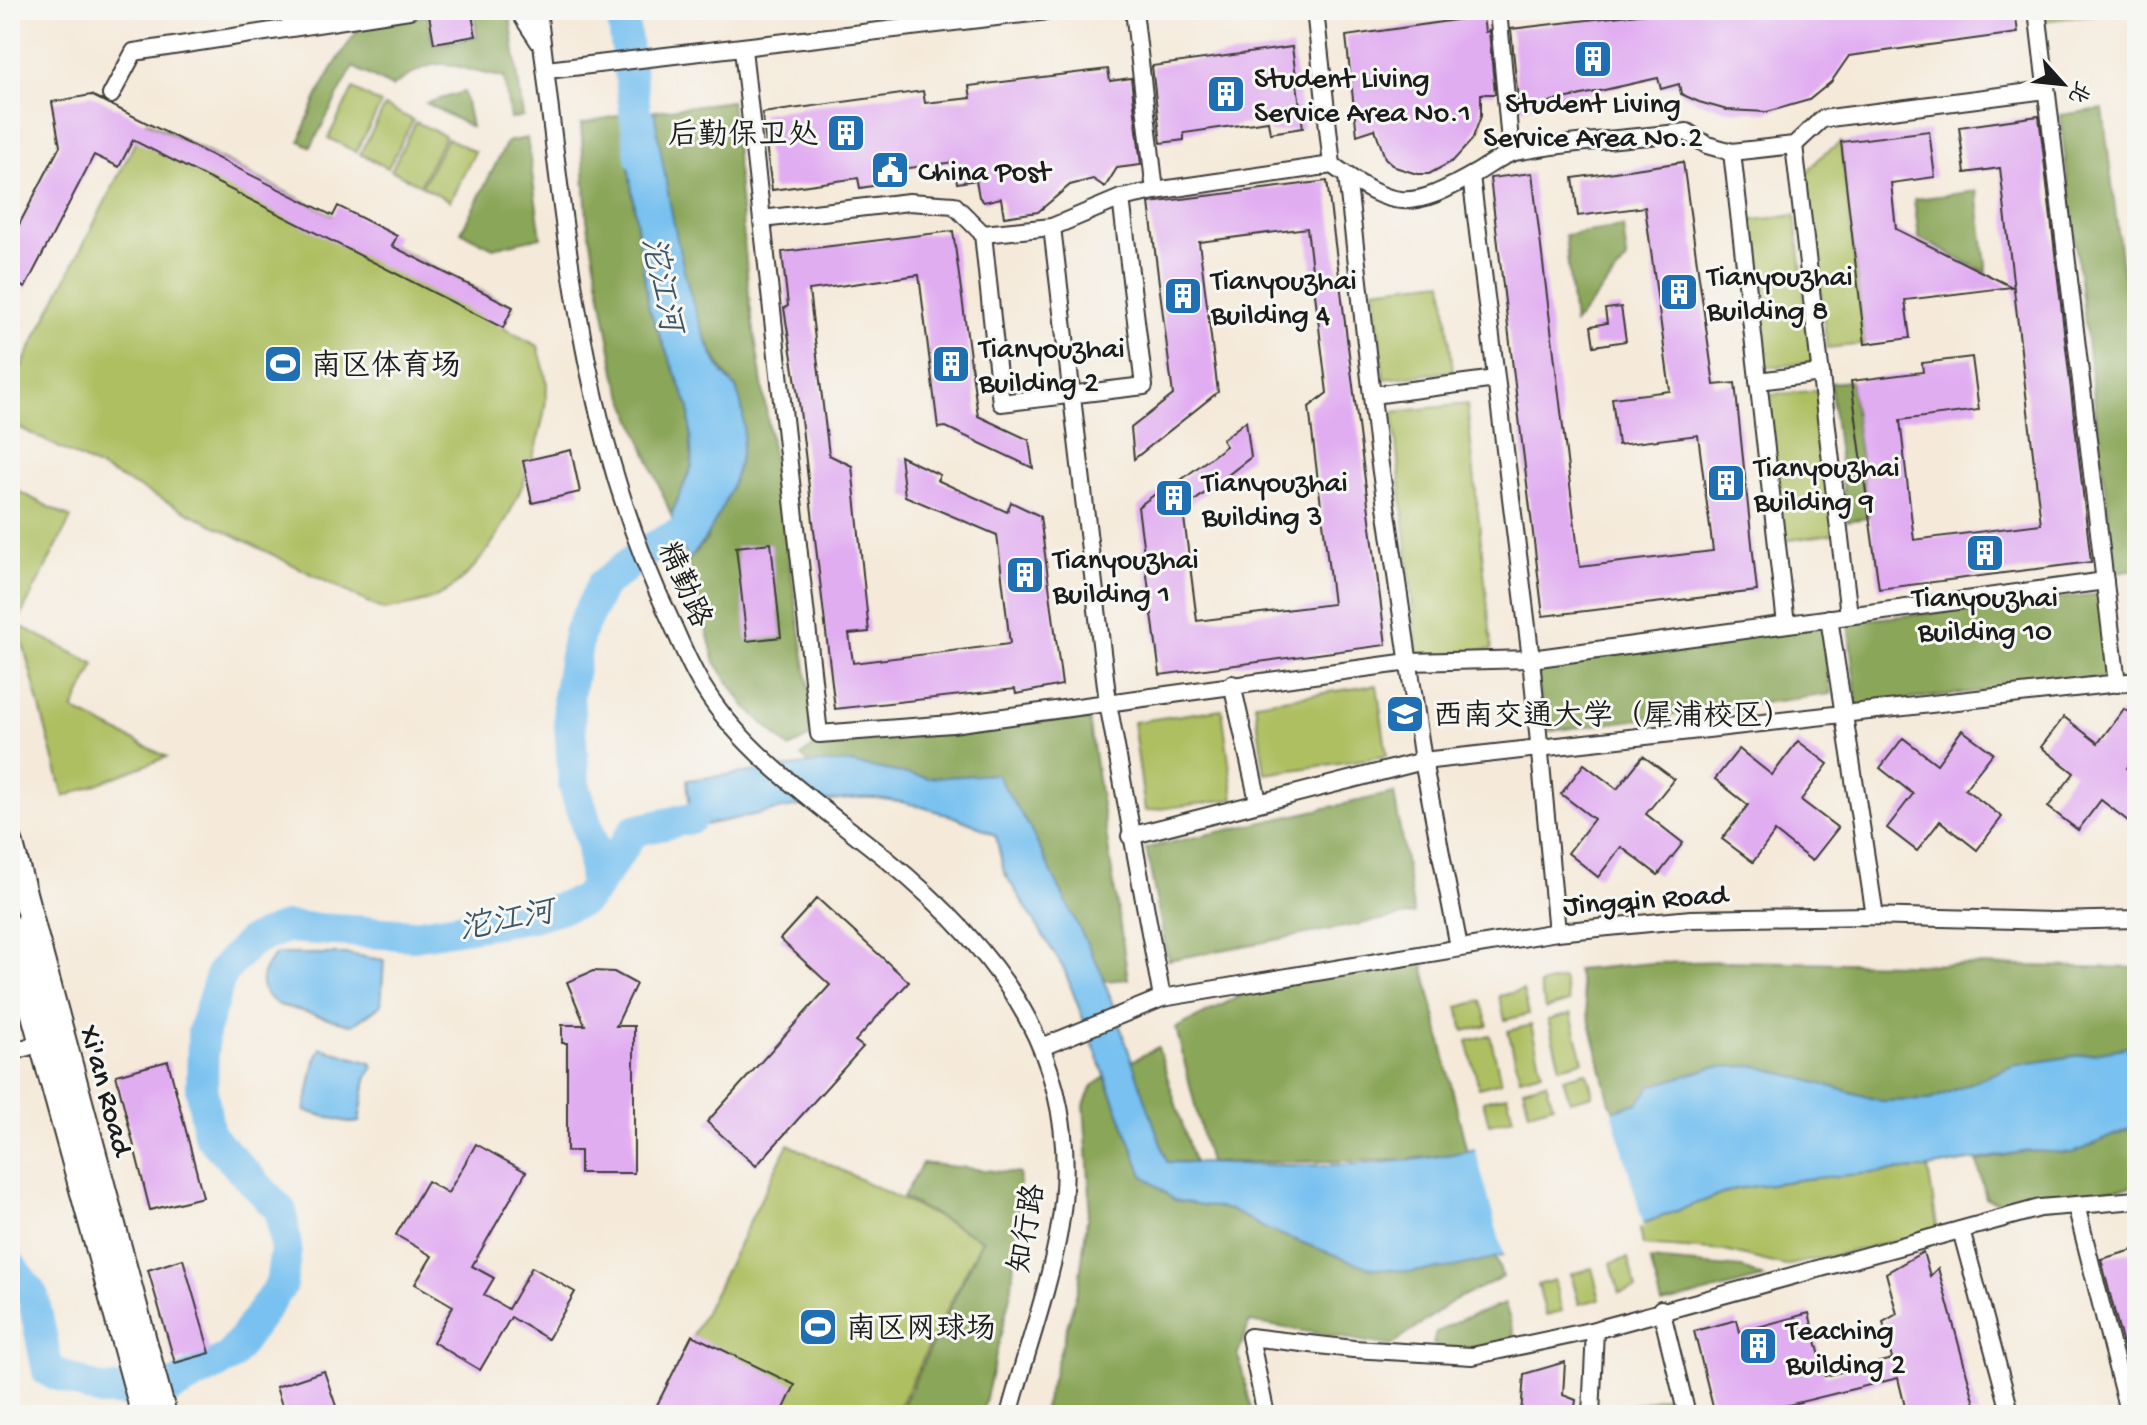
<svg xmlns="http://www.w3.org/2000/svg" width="2147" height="1425" font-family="'Gochi Hand','LXGW WenKai TC',sans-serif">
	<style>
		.green { fill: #aebf62; stroke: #656e3f; stroke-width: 2 }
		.forest { fill: #8aa658; stroke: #53613a; stroke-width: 2 }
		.water { fill: #78c1f0; stroke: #4a6e86; stroke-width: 2 }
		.pier { fill: #f5eada }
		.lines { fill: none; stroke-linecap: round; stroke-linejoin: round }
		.river { stroke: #78c1f0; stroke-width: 32 }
		.building { fill: #e1adf1 }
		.street-casing { stroke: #3d3b38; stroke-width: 20 }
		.secondary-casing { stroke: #3d3b38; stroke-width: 28 }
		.street { stroke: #fff; stroke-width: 16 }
		.secondary { stroke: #fff; stroke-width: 24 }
		.labels { text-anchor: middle; stroke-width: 6; stroke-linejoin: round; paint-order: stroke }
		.poi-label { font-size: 30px; fill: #1c1c1c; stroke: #f6f6f2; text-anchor: start }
		.street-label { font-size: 30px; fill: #1c1c1c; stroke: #f6f6f2 }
		.water-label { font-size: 32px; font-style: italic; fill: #3c5666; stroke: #f6f6f2 }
	</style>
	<rect width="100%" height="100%" fill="#f6f6f2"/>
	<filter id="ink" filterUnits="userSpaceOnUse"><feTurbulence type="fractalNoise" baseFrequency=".0125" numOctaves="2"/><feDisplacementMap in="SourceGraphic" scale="16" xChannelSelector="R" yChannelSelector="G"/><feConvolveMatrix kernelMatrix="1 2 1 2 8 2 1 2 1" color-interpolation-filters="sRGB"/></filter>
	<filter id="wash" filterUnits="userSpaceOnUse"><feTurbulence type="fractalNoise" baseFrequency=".006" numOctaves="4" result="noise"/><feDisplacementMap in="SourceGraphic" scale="32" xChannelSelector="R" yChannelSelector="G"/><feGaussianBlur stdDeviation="1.8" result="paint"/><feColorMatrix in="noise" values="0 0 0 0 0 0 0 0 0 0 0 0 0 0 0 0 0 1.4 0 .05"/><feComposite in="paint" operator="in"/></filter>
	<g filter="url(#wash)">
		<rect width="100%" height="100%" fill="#f5eada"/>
		<!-- green -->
		<g class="green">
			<polygon points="2042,10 2100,10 2101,14 2043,21"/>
			<polygon points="353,89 381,104 356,152 328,138"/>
			<polygon points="385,106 413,120 388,168 360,154"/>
			<path d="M146 121 513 307 503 328 538 346C541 359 547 374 547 388 544 450 499 563 442 594 423 604 403 607 383 610L10 423V389Z"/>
			<polygon points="416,122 445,136 420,185 391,170"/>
			<polygon points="447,138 475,152 450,201 422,186"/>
			<polygon points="1841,142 1865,344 1827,348 1807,174 1820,157"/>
			<polygon points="1795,215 1813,362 1762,368 1745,221"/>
			<polygon points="1443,281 1453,371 1384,379 1374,289"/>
			<polygon points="1817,390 1834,534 1782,541 1765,396"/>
			<polygon points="1467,404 1492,649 1418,657 1393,412"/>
			<polygon points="10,487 71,518 19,619 10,589"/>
			<polygon points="18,625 95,664 73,710 167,757 64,797"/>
			<polygon points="1377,685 1387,756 1265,774 1255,703"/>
			<polygon points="1222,709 1234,799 1145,811 1133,722"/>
			<polygon points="1563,979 1569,1002 1546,1009 1539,985"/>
			<polygon points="1523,990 1529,1014 1505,1020 1499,996"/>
			<polygon points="1481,1001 1488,1025 1464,1031 1458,1007"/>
			<polygon points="1571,1014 1583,1061 1560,1067 1548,1020"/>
			<polygon points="1531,1025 1542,1072 1520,1078 1508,1031"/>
			<polygon points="1490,1035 1501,1082 1479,1088 1467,1041"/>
			<polygon points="1587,1072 1593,1095 1570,1101 1563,1078"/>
			<polygon points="1546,1082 1553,1105 1529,1112 1523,1088"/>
			<polygon points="1507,1095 1513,1118 1489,1124 1483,1101"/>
			<polygon points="788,1144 982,1239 895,1415 654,1415"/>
			<polygon points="1928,1168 1938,1232 1785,1266 1725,1251 1643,1245 1639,1225 1736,1189 1805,1179"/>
			<polygon points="1628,1258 1636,1289 1619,1293 1611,1263"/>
			<polygon points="1592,1268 1600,1299 1579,1304 1571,1274"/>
			<polygon points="1554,1280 1562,1311 1546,1315 1538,1285"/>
			<polygon points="1673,1395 1678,1415 1604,1415 1604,1412"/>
		</g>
		<!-- forest -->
		<g class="forest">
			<path d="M502 10 510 15 523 117 510 119 504 77C447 70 446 47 392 87L353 67 311 147 300 141C313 98 333 65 359 28L427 15 433 45 477 37 474 11Z"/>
			<polygon points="464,92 471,127 426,103"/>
			<path d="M731 101 750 305 816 734 789 748 745 706 715 662 688 561 707 539 737 389C682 328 667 191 654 111Z"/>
			<polygon points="2103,109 2137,391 2137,569 2115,572 2060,115"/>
			<polygon points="621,115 649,309 689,406 692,466 671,515 616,377 587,219 581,124"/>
			<polygon points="527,138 541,237 493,248 461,232 507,142"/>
			<polygon points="1977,191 1987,273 1919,238 1914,199"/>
			<polygon points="1623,227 1627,260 1574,324 1565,235"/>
			<polygon points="1851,381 1868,518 1847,521 1830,383"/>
			<polygon points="2099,594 2108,677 1857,705 1848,622"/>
			<polygon points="1822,623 1831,694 1544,732 1535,662"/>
			<polygon points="1088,712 1128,979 1105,981 996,774 928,778 849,763 809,764 801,756 821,741 922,735"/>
			<polygon points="1394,793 1414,914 1168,960 1146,848"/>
			<polygon points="1422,960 1467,1152 1405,1160 1209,1163 1176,1028 1252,990"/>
			<polygon points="1727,961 2137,968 2137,1046 1960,1088 1930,1100 1882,1101 1757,1066 1612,1111 1577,970 1652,963"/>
			<polygon points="1158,1047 1194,1162 1167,1162 1132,1061"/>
			<polygon points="1105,1077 1143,1175 1174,1200 1231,1210 1266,1229 1367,1267 1411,1272 1495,1258 1503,1277 1454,1300 1391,1346 1250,1322 1238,1354 1253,1415 1042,1415 1079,1284 1090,1195 1084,1105 1092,1086"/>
			<polygon points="2137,1125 2137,1186 2005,1205 1986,1198 1977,1161 2028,1151 2073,1153"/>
			<polygon points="922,1163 1020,1174 1012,1287 982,1415 898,1415 983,1240 903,1198"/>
			<polygon points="1650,1260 1742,1268 1763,1278 1662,1304"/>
			<polygon points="1505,1304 1516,1340 1452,1352 1433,1344 1436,1333 1462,1319"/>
		</g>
		<!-- water -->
		<g class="water">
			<path d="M654 111C665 176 675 241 693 304 700 325 710 354 722 372 726 379 734 383 737 391 759 444 722 521 688 561L671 515 692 466 689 407 649 309 621 115Z"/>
			<path d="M821 763H849L928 778 996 774 1028 825 1102 974 1167 1162C1261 1165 1375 1171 1467 1151 1525 1139 1582 1120 1638 1103L1651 1086 1714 1067 1757 1066 1882 1101 1930 1100 2012 1066 2137 1046V1125L2073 1153 2028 1151 1928 1168 1805 1179 1736 1189 1639 1225 1454 1267 1411 1272 1367 1267 1266 1229 1231 1210 1174 1200 1143 1175 1064 969 1004 872 996 836C967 818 895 796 861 798 808 801 745 818 692 827L687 780Z"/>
			<path d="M276 954H347L384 960 381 1005 353 1025 279 1005C254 990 259 972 276 954Z"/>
			<polygon points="321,1048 371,1063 373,1067 366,1079 359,1122 351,1123 305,1111 315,1060"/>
		</g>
		<!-- pier -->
		<polygon class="pier" points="1611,1107 1644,1227 1505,1260 1474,1145"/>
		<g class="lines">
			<!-- river -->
			<g class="river">
				<polyline points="625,10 623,19 641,157"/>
				<polyline points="595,888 634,831 691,818"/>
				<polyline points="10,1265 33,1296 48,1371 101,1391 167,1390 230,1357 281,1285 286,1248 281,1211 209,1135 202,1091 203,1032 222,972 250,942 286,927 414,935 532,916 583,901 595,888 592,843 574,785 568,697 579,633 602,585 646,551 685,531 701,500"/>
			</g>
		</g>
		<g id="blocks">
			<!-- building -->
			<g class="building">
				<polygon points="457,10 471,10 476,36 434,43 429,15"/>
				<polygon points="1672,10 2015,10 2018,33 1849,56 1831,82 1809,100 1767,112 1727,110 1699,102 1681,94 1679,84 1661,89 1658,78 1519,109 1511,29"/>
				<polygon points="1483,16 1485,32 1489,31 1495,94 1481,94 1481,116 1472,140 1453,161 1429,174 1417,174 1395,167 1385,158 1375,129 1357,135 1346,36"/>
				<polygon points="1292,47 1303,128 1270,133 1268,121 1184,133 1184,140 1161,143 1152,66"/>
				<polygon points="1108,69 1110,81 1131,78 1141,165 1117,168 1105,187 1093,179 1070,185 1038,212 1004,217 1001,198 984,202 979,197 976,180 957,183 954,162 901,169 902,177 891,178 891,183 860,188 858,178 772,190 762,113 923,91 925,103 971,98 969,86"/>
				<polygon points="91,95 333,216 338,206 397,236 392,246 513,307 503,328 133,140 119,167 94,155 25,288 10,280 10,242 60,146 52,102"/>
				<polygon points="2039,116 2091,562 1879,589 1851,381 1923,372 1922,363 1972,357 1979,410 1900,420 1914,540 2041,524 2000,168 1965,173 1959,127"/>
				<polygon points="1929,131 1935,177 1891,183 1896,229 2012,287 1905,300 1910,338 1865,344 1841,142"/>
				<polygon points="1683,162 1714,385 1735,383 1757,591 1543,616 1490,178 1532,173 1580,567 1713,551 1698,435 1618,445 1612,398 1670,391 1645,207 1578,216 1573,178"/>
				<polygon points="1327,181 1386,645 1160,675 1138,507 1166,486 1169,489 1226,446 1222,440 1246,421 1251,457 1183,510 1197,621 1333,604 1309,407 1327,393 1307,228 1199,242 1218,392 1134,459 1131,428 1173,395 1149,203"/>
				<polygon points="953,231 978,416 1029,440 1033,468 946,427 938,428 919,275 809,290 829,455 852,466 869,632 849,634 853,663 1010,644 997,535 905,496 900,456 940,475 937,480 1007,512 1011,502 1040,516 1062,685 1016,694 1015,689 835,709 799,402 784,308 788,306 782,252"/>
				<polygon points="1621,307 1626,341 1594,346 1591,326 1607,323 1605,309"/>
				<polygon points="571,450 580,492 532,503 523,461"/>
				<polygon points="771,543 781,637 747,641 736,547"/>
				<polygon points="2124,709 2137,719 2137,754 2127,768 2137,776 2137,828 2101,800 2078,830 2048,807 2074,773 2041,747 2064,717 2098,743"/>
				<polygon points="1962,730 1993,753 1965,789 2002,817 1977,850 1940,821 1917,851 1887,828 1913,794 1880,768 1903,738 1937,764"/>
				<polygon points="1798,741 1828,764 1801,800 1838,828 1812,861 1775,832 1753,862 1722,839 1748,805 1715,779 1739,749 1772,775"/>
				<polygon points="1643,756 1674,779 1646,814 1683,843 1658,875 1621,847 1598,877 1568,853 1594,819 1561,794 1584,764 1617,789"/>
				<polygon points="817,898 909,982 855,1041 863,1047 756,1166 707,1122 830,985 780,939"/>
				<polygon points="593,971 614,972 636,984 616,1026 634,1026 634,1173 580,1173 580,1151 567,1151 567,1043 562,1043 562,1025 585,1025 567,982"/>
				<polygon points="168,1061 203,1197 150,1210 116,1075"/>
				<polygon points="476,1144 526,1172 472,1266 494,1278 484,1295 508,1309 532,1267 575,1292 548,1339 511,1317 480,1370 433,1342 453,1306 415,1284 432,1256 396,1235 427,1181 448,1193"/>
				<polygon points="2137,1249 2137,1384 2133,1384 2101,1259"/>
				<polygon points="1923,1252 1930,1276 1938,1268 1978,1415 1907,1415 1898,1378 1760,1412 1761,1415 1715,1415 1694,1331 1737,1320 1740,1332 1809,1313 1825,1376 1892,1359 1883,1322 1897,1314 1886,1273"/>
				<polygon points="183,1259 210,1353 175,1363 148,1270"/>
				<polygon points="692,1335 795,1385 781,1415 652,1415"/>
				<polygon points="1565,1362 1563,1395 1576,1400 1574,1415 1521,1415 1524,1374"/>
				<polygon points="324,1371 339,1415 285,1415 276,1387"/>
			</g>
		</g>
	</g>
	<g filter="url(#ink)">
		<use href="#blocks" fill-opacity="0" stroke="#3d3b38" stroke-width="2"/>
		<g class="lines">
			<!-- street casing -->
			<g class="street-casing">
				<g id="street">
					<polyline points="518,10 539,42"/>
					<path d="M538 10C564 217 578 428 670 619 681 643 691 669 705 690 745 755 826 810 884 857 1005 955 1088 1067 1059 1231 1048 1293 1025 1354 1009 1415"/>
					<polyline points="1134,10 1155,191"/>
					<polyline points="1315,10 1332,165"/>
					<polyline points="1498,10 1511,153"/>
					<polyline points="2037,10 2117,684"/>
					<polyline points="743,49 819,734 952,724 1409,662 1531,659 2105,581"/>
					<polyline points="547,70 1057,10"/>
					<polyline points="111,95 134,52 409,10"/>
					<polyline points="1794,145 1849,615"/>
					<polyline points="1732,152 1786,624"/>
					<polyline points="1347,176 1379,458 1423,761 1459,947"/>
					<polyline points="1471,176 1531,659 1557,932"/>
					<path d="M762 219 909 202 954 205 983 234 1052 227 1121 198 1155 191 1332 165C1395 210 1409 211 1476 173 1488 166 1502 155 1515 152 1570 141 1630 139 1687 132L1707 145 1732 152 1794 145 1822 119 2046 90"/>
					<polyline points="1052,227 1108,703 1162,998"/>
					<polyline points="983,234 1001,403 1144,386 1121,198"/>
					<polyline points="1758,381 1821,373"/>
					<polyline points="1373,395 1496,379"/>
					<polyline points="1829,618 1875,916"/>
					<polyline points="1232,684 1258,801"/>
					<polyline points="1130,836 1423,761 2137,681"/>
					<polyline points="1042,1047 1162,998 1557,932 1691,919 1868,916 2054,921 2137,919"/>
					<polyline points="10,1053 40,1043"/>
					<polyline points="2076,1205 2129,1415"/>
					<polyline points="1961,1230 2011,1415"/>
					<polyline points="1661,1309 1687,1415"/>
					<polyline points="1266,1415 1250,1337 1353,1349 1472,1356 1595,1330 2040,1208 2137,1200"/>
					<polyline points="1591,1415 1595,1330"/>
				</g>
			</g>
			<!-- secondary casing -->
			<g class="secondary-casing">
				<g id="secondary">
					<polyline points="10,841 164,1415"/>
					<polyline points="10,927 144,1415"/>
				</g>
			</g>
			<!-- street -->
			<use href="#street" class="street"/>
			<!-- secondary -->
			<use href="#secondary" class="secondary"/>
		</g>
	</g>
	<!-- icons -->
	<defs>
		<g id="building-square" transform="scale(2)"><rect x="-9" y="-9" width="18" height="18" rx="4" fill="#1f6fb2" stroke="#f6f6f2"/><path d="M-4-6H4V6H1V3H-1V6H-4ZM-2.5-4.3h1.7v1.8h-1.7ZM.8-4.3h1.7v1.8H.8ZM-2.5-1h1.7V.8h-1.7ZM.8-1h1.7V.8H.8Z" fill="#fff"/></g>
		<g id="civic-square" transform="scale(2)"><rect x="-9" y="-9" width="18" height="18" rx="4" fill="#1f6fb2" stroke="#f6f6f2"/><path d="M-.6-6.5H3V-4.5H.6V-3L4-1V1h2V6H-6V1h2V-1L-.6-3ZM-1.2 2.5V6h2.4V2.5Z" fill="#fff"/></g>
		<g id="stadium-square" transform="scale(2)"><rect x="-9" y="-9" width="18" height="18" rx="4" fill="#1f6fb2" stroke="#f6f6f2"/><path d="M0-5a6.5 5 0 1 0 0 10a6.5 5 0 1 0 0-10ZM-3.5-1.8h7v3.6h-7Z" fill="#fff"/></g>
		<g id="university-square" transform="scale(2)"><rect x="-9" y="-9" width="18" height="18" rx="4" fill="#1f6fb2" stroke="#f6f6f2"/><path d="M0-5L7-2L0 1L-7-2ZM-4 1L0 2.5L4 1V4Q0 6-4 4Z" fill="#fff"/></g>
	</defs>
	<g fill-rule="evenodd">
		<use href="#building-square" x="1593" y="59"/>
		<use href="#building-square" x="1226" y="94"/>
		<use href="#building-square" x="846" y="133"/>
		<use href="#civic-square" x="890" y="170"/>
		<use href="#building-square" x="1679" y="292"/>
		<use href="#building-square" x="1183" y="296"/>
		<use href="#stadium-square" x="283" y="364"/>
		<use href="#building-square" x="951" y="364"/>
		<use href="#building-square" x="1726" y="483"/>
		<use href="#building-square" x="1174" y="498"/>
		<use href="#building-square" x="1985" y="553"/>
		<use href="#building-square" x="1025" y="575"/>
		<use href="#university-square" x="1405" y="714"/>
		<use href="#stadium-square" x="818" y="1327"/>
		<use href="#building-square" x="1758" y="1346"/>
	</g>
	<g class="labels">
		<!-- poi labels -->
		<g class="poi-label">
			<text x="1254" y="87">Student Living<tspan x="1254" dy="34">Service Area No.1</tspan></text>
			<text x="1593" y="112" text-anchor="middle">Student Living<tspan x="1593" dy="34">Service Area No.2</tspan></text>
			<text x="818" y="143" text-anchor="end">后勤保卫处</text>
			<text x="918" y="180">China Post</text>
			<text x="1707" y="285">Tianyouzhai<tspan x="1707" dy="34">Building 8</tspan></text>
			<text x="1211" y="289">Tianyouzhai<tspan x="1211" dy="34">Building 4</tspan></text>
			<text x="979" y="357">Tianyouzhai<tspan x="979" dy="34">Building 2</tspan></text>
			<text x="311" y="374">南区体育场</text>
			<text x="1754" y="476">Tianyouzhai<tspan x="1754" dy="34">Building 9</tspan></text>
			<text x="1202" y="491">Tianyouzhai<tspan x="1202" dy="34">Building 3</tspan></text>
			<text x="1053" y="568">Tianyouzhai<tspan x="1053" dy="34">Building 1</tspan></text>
			<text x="1985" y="606" text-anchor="middle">Tianyouzhai<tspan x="1985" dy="34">Building 10</tspan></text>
			<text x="1433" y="724">西南交通大学（犀浦校区）</text>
			<text x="846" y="1337">南区网球场</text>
			<text x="1786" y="1339">Teaching<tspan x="1786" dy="34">Building 2</tspan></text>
		</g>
		<!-- street labels -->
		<g class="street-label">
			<text transform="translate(686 584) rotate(66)" y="10">精勤路</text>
			<text transform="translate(1645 898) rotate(-4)" y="10">Jingqin Road</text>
			<text transform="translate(108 1090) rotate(75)" y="10">Xi'an Road</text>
			<text transform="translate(1025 1228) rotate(-80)" y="10">知行路</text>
		</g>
		<!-- water labels -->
		<g class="water-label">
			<text transform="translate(664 284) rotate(78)" y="11">沱江河</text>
			<text transform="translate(506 918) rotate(-11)" y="11">沱江河</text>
		</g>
	</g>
	<!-- margin -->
	<rect width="2147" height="1425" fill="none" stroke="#f6f6f2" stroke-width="40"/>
	<!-- north arrow -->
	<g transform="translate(2063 84) rotate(117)" stroke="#f6f6f2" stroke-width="6" paint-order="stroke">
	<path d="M0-6L14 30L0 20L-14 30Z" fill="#1c1c1c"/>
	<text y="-12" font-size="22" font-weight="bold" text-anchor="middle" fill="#1c1c1c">北</text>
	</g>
</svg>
